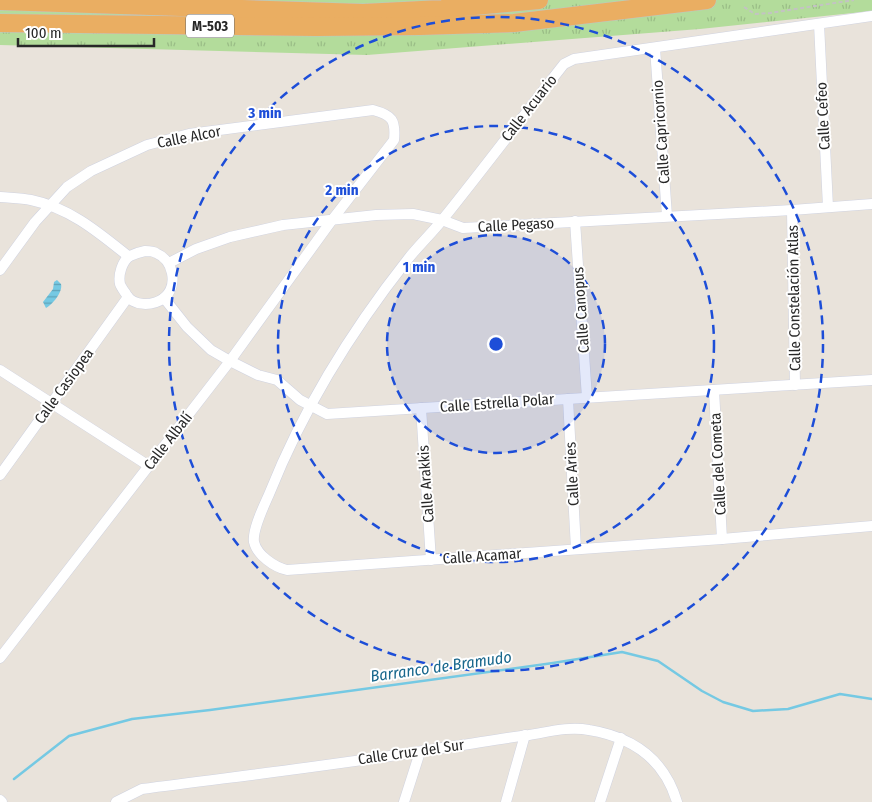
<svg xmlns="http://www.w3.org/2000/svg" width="872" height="802" font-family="'Fira Sans Condensed',sans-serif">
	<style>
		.grass { fill: url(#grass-tufts) }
		.water { fill: url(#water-rules) }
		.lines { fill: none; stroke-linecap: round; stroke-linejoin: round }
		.stream { stroke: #75c9e3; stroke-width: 2.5 }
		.minor-casing { stroke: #d0d3e0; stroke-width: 11 }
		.trunk-casing { stroke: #c3c3c3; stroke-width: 19 }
		.path { stroke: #c3c3c3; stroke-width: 2; stroke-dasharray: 4 2.5; stroke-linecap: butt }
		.minor { stroke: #fff; stroke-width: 10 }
		.trunk { stroke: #eaae62; stroke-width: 18 }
		.ring { fill: none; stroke: #1d4ed8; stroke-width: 2.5; stroke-dasharray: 9 6 }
		.labels { text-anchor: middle; stroke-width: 4; stroke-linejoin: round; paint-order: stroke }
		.shield { fill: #fff; stroke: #686868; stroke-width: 1 }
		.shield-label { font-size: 14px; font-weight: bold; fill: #282828 }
		.street-label { font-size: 15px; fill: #282828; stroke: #fff }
		.water-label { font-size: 16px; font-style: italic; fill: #18678c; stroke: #fff }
		.centre { fill: #1d4ed8; stroke: #fff; stroke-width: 2.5 }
		.ring-label { font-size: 15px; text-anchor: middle; font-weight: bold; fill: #1d4ed8; stroke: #fff; stroke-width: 4; stroke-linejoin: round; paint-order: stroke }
	</style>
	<defs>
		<pattern id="grass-tufts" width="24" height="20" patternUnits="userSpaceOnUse" patternTransform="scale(1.25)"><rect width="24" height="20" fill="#b3dc9b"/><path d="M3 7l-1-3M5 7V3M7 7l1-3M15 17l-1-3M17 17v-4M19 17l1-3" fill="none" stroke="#9abd86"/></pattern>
		<pattern id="water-rules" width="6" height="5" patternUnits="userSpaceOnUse" patternTransform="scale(1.25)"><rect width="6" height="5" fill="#75c9e3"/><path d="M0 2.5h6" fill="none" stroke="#60a3b8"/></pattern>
	</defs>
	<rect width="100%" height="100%" fill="#e9e3db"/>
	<!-- grass -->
	<polygon class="grass" points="0,0 872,0 872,11 700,29 367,55 0,45"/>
	<!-- water -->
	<path class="water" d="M57 280 61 284C63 292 53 304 46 308L43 302 53 289 54 282Z"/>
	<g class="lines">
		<!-- stream -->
		<polyline class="stream" points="14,779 69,736 132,719 210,710 553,663 622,652 658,661 702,691 723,702 753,711 788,709 840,694 872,699"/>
		<!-- minor casing -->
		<g class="minor-casing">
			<g id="minor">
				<path d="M872 16 574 59 564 64C523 116 484 168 443 219 432 233 419 245 408 259 352 330 304 407 270 492 265 504 252 529 254 542 257 555 274 567 287 570L722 539 872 526"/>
				<polyline points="819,24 828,207"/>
				<polyline points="655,48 667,216"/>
				<path d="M0 197C10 198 21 198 31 200 70 208 98 232 128 256"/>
				<polyline points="792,210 795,385"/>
				<polyline points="575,221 587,398"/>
				<path d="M145 251C148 251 153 251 156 253 173 260 179 285 164 298 153 306 133 307 126 294 124 291 121 287 120 284 118 275 122 261 130 256 134 254 140 252 145 251Z"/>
				<polyline points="169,263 196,249 230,237 283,225 376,215 413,214 442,220 463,228 792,210 872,204"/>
				<path d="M0 270 35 222 67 187 91 171 147 145 189 134 373 110C392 115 396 120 394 140L332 220 230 361 0 658"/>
				<polyline points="164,298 187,327 211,350 230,361 258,375 277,380 300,400 327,414 872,380"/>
				<polyline points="0,370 149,466"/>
				<polyline points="714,390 722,539"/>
				<polyline points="568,399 576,549"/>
				<polyline points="421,408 431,560"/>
				<polyline points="0,475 128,297"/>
				<polyline points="0,800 2,802"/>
				<path d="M116 802 142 789C240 776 338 765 435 749 466 745 497 739 529 735 548 732 569 726 589 730 632 737 664 758 677 802"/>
				<polyline points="404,802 420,752"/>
				<polyline points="506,802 525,735"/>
				<polyline points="600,802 621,738"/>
			</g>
		</g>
		<!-- trunk casing -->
		<g class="trunk-casing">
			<g id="trunk">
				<polyline points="0,1 363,13 442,9 539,0"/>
				<polyline points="0,23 316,27 420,26 514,23 707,0"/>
			</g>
		</g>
		<!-- path -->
		<polyline class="path" points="744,7 755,14 770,13 854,0"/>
		<!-- minor -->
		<use href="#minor" class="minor"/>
		<!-- trunk -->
		<use href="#trunk" class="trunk"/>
	</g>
	<!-- distance rings -->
	<circle cx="496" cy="344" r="109" fill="#1d4ed8" fill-opacity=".12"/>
	<g class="ring">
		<circle cx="496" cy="344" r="109"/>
		<circle cx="496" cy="344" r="218"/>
		<circle cx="496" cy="344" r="327"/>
	</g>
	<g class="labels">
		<!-- shield labels -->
		<rect class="shield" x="186" y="14.5" width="48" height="23" rx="4"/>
		<g class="shield-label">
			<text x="210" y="31">M-503</text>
		</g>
		<!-- street labels -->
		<g class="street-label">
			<text transform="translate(529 108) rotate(-52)" y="5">Calle Acuario</text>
			<text transform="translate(823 116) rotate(-93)" y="5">Calle Cefeo</text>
			<text transform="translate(661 132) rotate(-94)" y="5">Calle Capricornio</text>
			<text transform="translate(189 137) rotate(-11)" y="5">Calle Alcor</text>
			<text transform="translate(516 225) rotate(-3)" y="5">Calle Pegaso</text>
			<text transform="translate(794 298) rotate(-91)" y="5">Calle Constelación Atlas</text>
			<text transform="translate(581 310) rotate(-94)" y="5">Calle Canopus</text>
			<text transform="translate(64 386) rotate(-54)" y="5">Calle Casiopea</text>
			<text transform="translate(497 403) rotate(-4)" y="5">Calle Estrella Polar</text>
			<text transform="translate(168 441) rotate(-52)" y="5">Calle Albalí</text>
			<text transform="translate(718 464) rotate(-93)" y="5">Calle del Cometa</text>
			<text transform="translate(572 474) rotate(-93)" y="5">Calle Aries</text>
			<text transform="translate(426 484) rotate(-94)" y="5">Calle Arakkis</text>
			<text transform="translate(482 556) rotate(-4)" y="5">Calle Acamar</text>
			<text transform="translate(411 752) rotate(-8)" y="5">Calle Cruz del Sur</text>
		</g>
		<!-- water labels -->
		<g class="water-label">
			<text transform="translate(441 666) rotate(-8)" y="6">Barranco de Bramudo</text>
		</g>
	</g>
	<circle cx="496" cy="344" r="8" class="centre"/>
	<g class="ring-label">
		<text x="265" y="118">3 min</text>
		<text x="342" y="195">2 min</text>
		<text x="419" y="272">1 min</text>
	</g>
	<!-- scale -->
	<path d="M18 38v8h136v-8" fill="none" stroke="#282828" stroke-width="2.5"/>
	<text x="25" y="38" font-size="15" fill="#282828" stroke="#ffffff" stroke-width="4" paint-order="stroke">100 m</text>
</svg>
